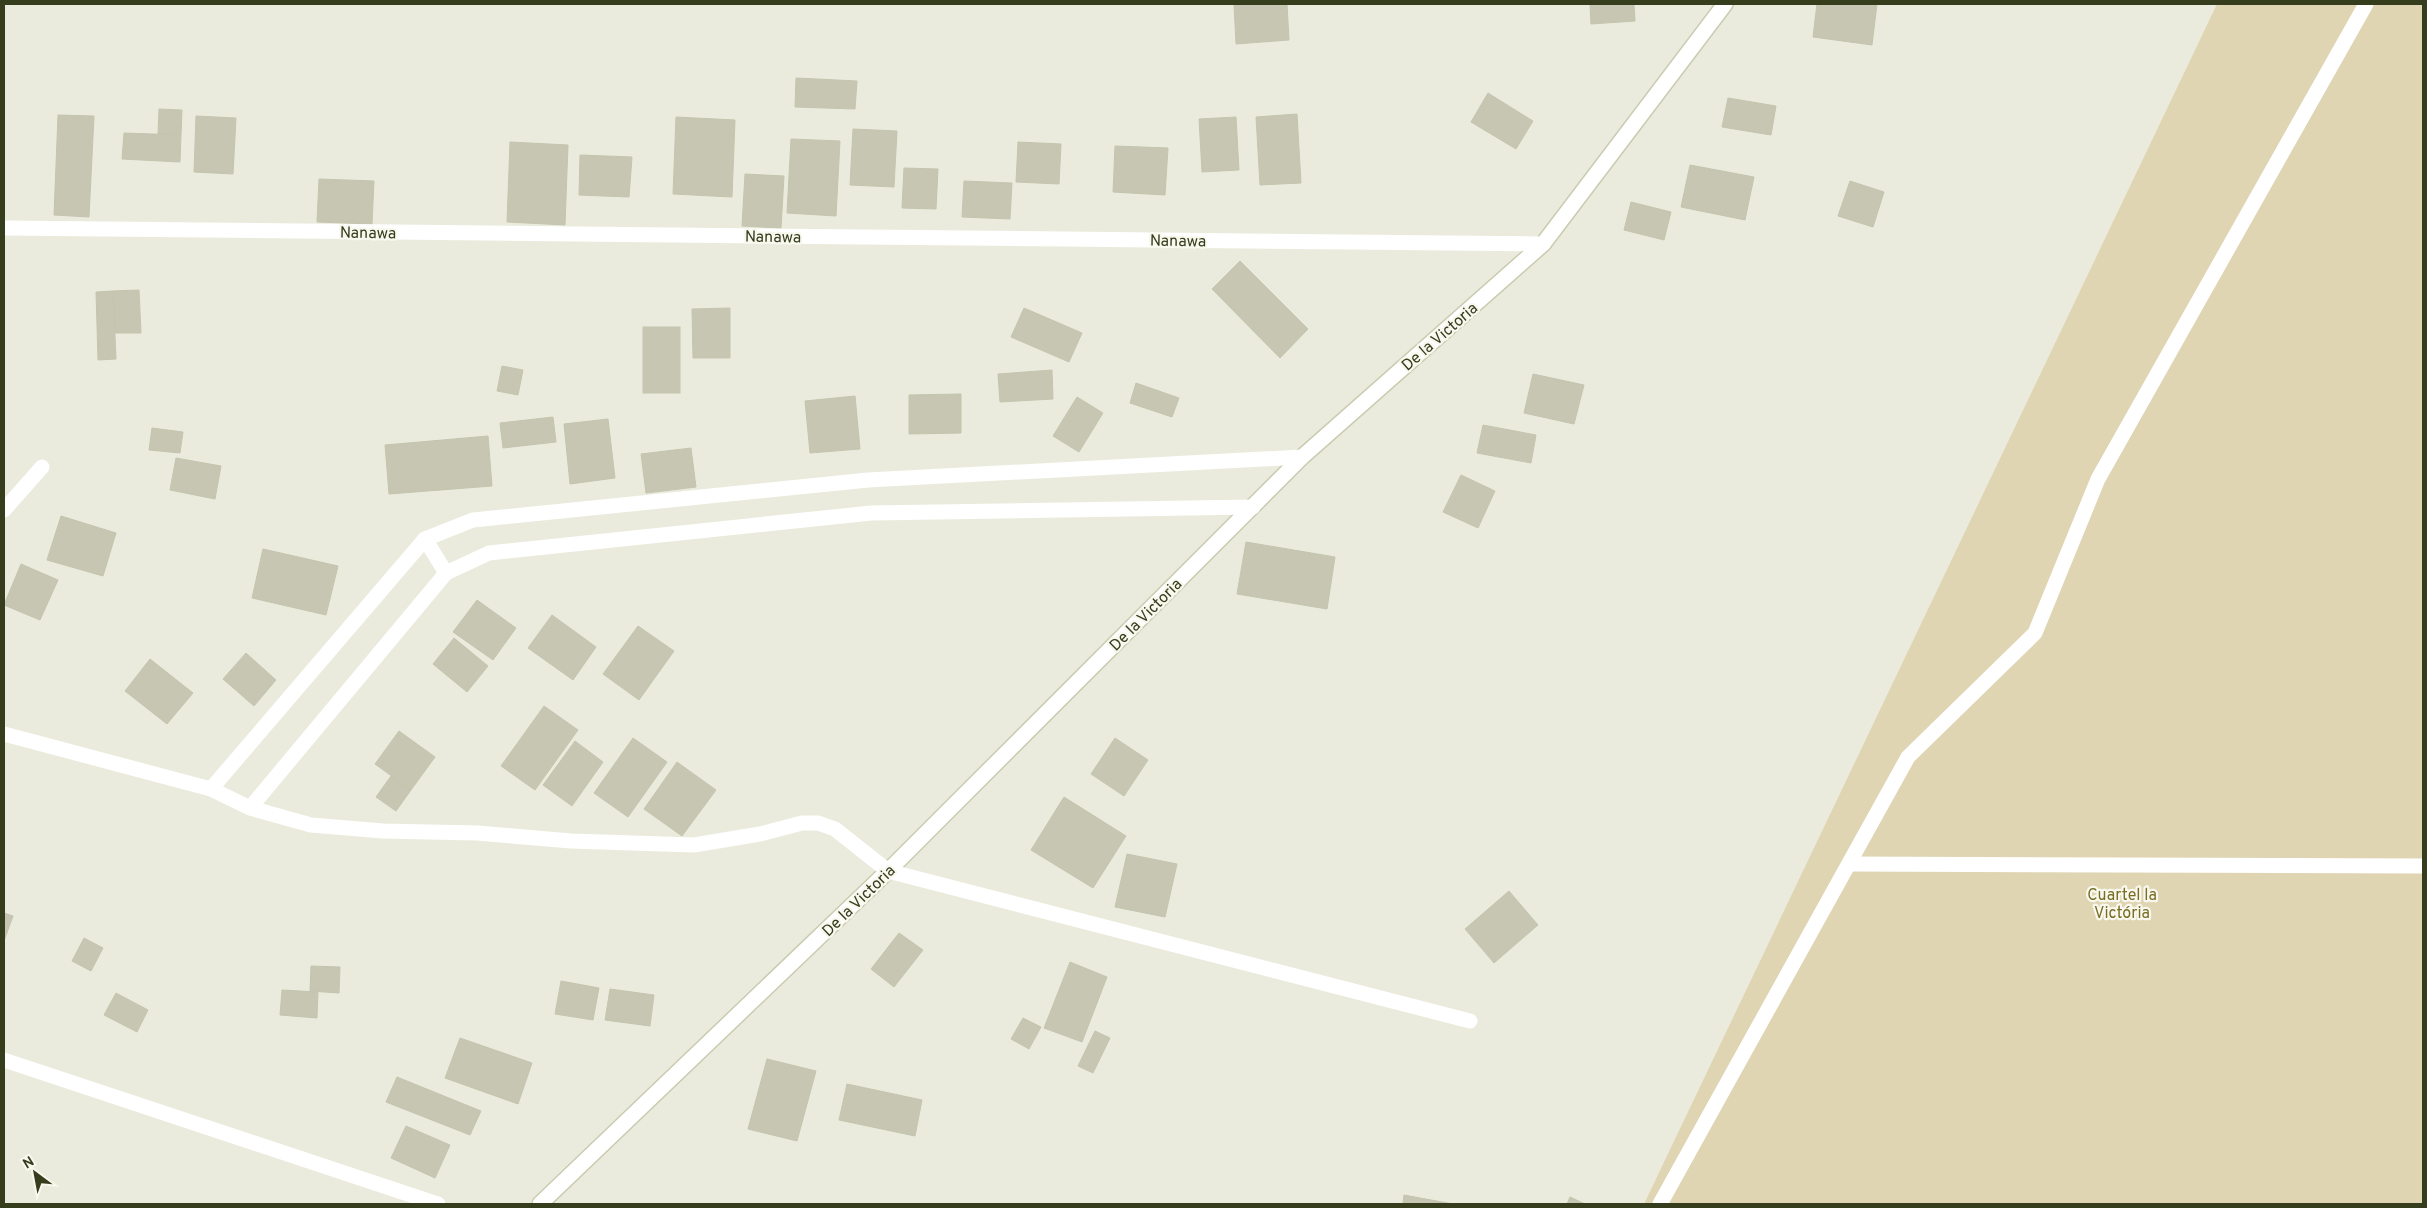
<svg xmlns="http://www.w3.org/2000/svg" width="2427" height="1208" font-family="Overpass,sans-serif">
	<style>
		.green { fill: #dfd5b3 }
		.building { fill: #c6c6b2; stroke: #c4c5af }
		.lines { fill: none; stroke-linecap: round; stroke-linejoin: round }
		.secondary-casing { stroke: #c9ccaf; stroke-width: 18 }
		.lane { stroke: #fff; stroke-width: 15 }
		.street { stroke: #fff; stroke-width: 15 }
		.secondary { stroke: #fff; stroke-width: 15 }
		.labels { text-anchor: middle; stroke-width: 4.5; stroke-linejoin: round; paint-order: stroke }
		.street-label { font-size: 16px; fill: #363d1d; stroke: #f8f8ee }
		.park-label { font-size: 16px; fill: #786d23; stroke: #f8f8ee }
	</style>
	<rect width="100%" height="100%" fill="#ebebdd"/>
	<!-- green -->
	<polygon class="green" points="2217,4 2423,4 2423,1204 1644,1204"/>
	<!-- building -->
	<g class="building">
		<polygon points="1234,4 1287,4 1289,40 1236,44"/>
		<polygon points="1590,4 1634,4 1635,21 1591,24"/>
		<polygon points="1817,4 1877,4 1872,45 1813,37"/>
		<polygon points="796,78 857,81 855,109 795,107"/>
		<polygon points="1488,93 1533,121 1516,149 1471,122"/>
		<polygon points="1728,98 1776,106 1771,135 1722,127"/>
		<polygon points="159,109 182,110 181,135 158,134"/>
		<polygon points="1297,114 1301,183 1260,185 1256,117"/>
		<polygon points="58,115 94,116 89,217 54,215"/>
		<polygon points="196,116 236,118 233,174 194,172"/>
		<polygon points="676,117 735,120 732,197 673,194"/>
		<polygon points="1236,117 1239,170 1202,172 1199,119"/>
		<polygon points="853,129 897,131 894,187 850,185"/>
		<polygon points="124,133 181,135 180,162 122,159"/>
		<polygon points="791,139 840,141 836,216 787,213"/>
		<polygon points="510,142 568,145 565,225 507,222"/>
		<polygon points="1018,142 1061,144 1059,184 1016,182"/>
		<polygon points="1115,146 1168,148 1165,195 1113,192"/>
		<polygon points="580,155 632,157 629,197 579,195"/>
		<polygon points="1690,165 1754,177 1745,220 1681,207"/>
		<polygon points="904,168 938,169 936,209 902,208"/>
		<polygon points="745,174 784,176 781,228 742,226"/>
		<polygon points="319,179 374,181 372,224 317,222"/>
		<polygon points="964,181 1012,183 1010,219 962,217"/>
		<polygon points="1850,181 1884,192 1873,227 1838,216"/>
		<polygon points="1631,202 1671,212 1664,240 1624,230"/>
		<polygon points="1240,261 1308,329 1280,358 1212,289"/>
		<polygon points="139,290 141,333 115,333 113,291"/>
		<polygon points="113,291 116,359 98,360 96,292"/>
		<polygon points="730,308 730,358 693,358 692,309"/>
		<polygon points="1024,308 1082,333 1069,362 1011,337"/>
		<rect x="643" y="327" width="37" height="66"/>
		<polygon points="502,366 523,370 518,395 497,391"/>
		<polygon points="1052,370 1053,399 1000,402 998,374"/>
		<polygon points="1533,374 1584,385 1574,424 1524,413"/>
		<polygon points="1136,383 1179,398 1172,417 1130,403"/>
		<polygon points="961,394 961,433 909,434 909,395"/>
		<polygon points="855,396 860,449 810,453 805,401"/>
		<polygon points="1077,397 1103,413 1079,452 1053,436"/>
		<polygon points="553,417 556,442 503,448 500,423"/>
		<polygon points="608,419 615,478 570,484 564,424"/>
		<polygon points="1483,425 1536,435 1531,463 1477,453"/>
		<polygon points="152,428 183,432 180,453 149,450"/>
		<polygon points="488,436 492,486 389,494 385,445"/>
		<polygon points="691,448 696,487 646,493 641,454"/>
		<polygon points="176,458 221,466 215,499 170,490"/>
		<polygon points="1461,475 1495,491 1478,528 1443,512"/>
		<polygon points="61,516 116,533 103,576 47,560"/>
		<polygon points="1246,542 1335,557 1327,609 1237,594"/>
		<polygon points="263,549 338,566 326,615 252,598"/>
		<polygon points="21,564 58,580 40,620 4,605"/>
		<polygon points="477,600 516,628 493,660 453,632"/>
		<polygon points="552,615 596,647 573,680 528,648"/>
		<polygon points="638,626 674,651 639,700 603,674"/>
		<polygon points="454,638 488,666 467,692 433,664"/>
		<polygon points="246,653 276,680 254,706 223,679"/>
		<polygon points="150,659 193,693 167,724 125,691"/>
		<polygon points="544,706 578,730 535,790 501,766"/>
		<polygon points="399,731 435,757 411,790 375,764"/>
		<polygon points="633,738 667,762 628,817 594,793"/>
		<polygon points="1115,738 1148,760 1124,796 1091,774"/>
		<polygon points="575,741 603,762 572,806 543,785"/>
		<polygon points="677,762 716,790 682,836 644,809"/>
		<polygon points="391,776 411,790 396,811 376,797"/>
		<polygon points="1064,797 1126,836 1093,888 1031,850"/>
		<polygon points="1127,854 1177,864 1165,917 1115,907"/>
		<polygon points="1509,891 1538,925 1494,963 1465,929"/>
		<polygon points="4,913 13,916 4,941"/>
		<polygon points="899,933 923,950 894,987 871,969"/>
		<polygon points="84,938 103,948 91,971 72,961"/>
		<polygon points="1070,962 1107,977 1082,1042 1044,1028"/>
		<polygon points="311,966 340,967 339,993 310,991"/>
		<polygon points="561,981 599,988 593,1020 555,1014"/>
		<polygon points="610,989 654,995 650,1026 605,1020"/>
		<polygon points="282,990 318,992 317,1018 280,1015"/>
		<polygon points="116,993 148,1010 137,1032 104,1015"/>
		<polygon points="1023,1018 1041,1027 1029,1049 1011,1039"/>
		<polygon points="1095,1031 1110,1038 1093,1073 1078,1066"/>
		<polygon points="460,1038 532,1063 518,1104 445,1078"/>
		<polygon points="767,1059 816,1071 797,1141 748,1129"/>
		<polygon points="397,1077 481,1111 470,1135 386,1102"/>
		<polygon points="847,1084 922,1100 915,1136 839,1120"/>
		<polygon points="406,1126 450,1145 435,1178 391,1158"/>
		<polygon points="1404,1195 1453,1204 1403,1204"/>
		<polygon points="1570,1197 1585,1204 1567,1204"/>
	</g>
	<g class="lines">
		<!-- secondary casing -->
		<g class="secondary-casing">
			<polyline id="secondary" points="540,1204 888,871 1302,457 1543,244 1725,4"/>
		</g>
		<!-- lane -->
		<g class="lane">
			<polyline points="1849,864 2423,866"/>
			<polyline points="888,871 1470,1021"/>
			<polyline points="1660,1204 1908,757 2035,633 2098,479 2366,4"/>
		</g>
		<!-- street -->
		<g class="street">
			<polyline points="4,228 1543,244"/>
			<polyline points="4,510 42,467"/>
			<polyline points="425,539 446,573"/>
			<polyline points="4,734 211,789 250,808 311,825 383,831 477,833 571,841 694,845 760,834 802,823 818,823 835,829 888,871"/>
			<polyline points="211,789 425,539 473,520 868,480 1302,457"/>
			<polyline points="250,808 446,573 489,553 871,513 1253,507"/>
			<polyline points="4,1060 438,1204"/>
		</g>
		<!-- secondary -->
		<use href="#secondary" class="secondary"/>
	</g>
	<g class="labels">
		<!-- street labels -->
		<g class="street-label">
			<text transform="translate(368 232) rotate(1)" y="6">Nanawa</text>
			<text transform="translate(773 236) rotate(1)" y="6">Nanawa</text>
			<text transform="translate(1178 240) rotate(1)" y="6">Nanawa</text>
			<text transform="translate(1439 336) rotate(-41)" y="6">De la Victoria</text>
			<text transform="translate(1145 614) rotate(-45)" y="6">De la Victoria</text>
			<text transform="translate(858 900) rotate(-44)" y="6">De la Victoria</text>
		</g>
		<!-- park labels -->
		<g class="park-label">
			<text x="2122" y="900">Cuartel la<tspan x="2122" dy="18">Victória</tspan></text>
		</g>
	</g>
	<!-- border -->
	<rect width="2427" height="1208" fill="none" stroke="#363d1d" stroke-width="10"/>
	<!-- north arrow -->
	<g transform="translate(35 1173) rotate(328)" stroke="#f8f8ee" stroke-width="4" paint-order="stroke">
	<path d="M0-4L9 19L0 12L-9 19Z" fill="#363d1d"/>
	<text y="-8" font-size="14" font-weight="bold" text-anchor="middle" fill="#363d1d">N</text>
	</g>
</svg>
